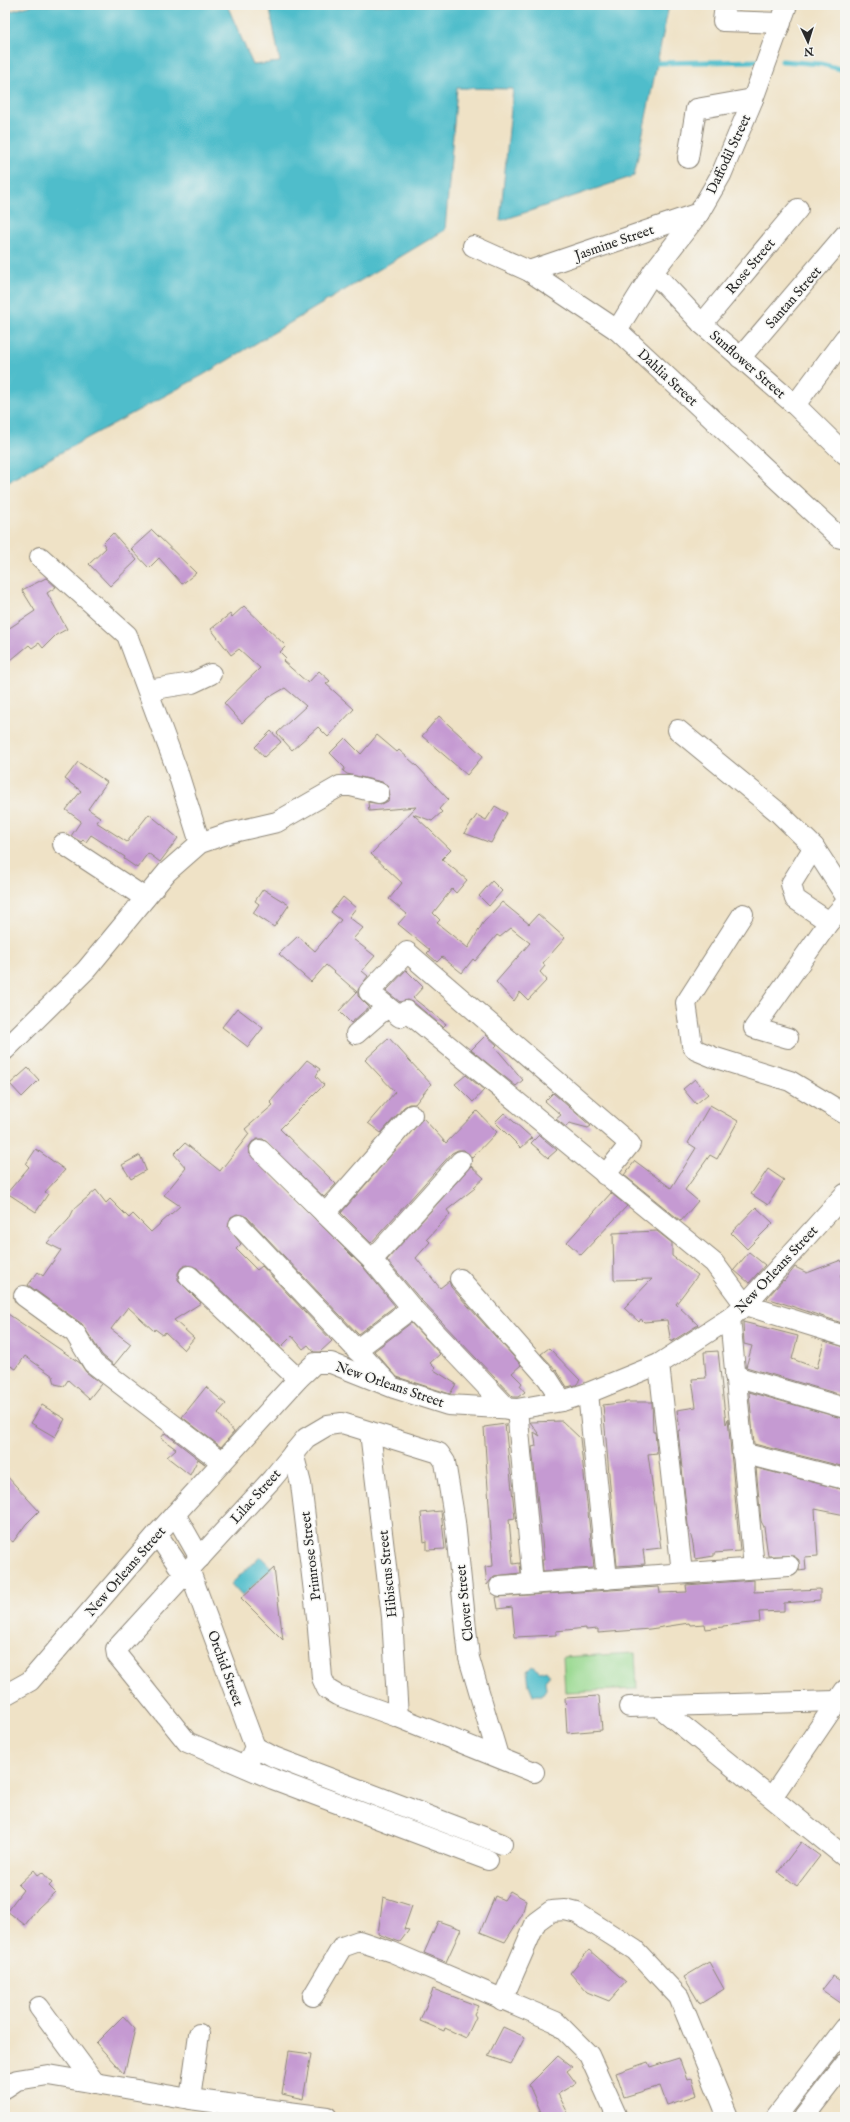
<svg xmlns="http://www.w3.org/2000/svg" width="850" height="2122" font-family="'IM FELL English',serif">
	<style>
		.green { fill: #99d990; stroke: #62825e }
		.water { fill: #50bdcb; stroke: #3e747b }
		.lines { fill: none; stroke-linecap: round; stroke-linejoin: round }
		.stream { stroke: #50bdcb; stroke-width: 5 }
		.building { fill: #c59ad2 }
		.minor-casing { stroke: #8d8678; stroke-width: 22 }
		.minor { stroke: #fff; stroke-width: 20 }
		.labels { text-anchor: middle; stroke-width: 3; stroke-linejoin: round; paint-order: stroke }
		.street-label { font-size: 14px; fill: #2b2b2b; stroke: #f6f6f2 }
	</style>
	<rect width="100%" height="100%" fill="#f6f6f2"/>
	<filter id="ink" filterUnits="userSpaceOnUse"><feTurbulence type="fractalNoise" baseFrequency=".025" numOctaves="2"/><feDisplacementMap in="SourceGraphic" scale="8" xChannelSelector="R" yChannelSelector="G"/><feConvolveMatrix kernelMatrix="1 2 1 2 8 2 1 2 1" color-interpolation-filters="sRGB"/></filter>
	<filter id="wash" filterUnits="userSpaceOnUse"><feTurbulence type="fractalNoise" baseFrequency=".012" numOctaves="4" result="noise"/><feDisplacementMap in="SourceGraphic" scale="16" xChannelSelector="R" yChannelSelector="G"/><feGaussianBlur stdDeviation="0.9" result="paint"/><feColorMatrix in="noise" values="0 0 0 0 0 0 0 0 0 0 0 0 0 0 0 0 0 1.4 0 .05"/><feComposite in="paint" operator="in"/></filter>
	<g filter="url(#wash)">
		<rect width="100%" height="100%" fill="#efe2c6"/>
		<!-- green -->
		<polygon class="green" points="635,1653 637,1689 565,1692 563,1657"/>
		<!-- water -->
		<g class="water">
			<polygon points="32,5 227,5 253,65 280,62 269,5 669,5 634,176 500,221 513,89 457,88 445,230 203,375 5,483 5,13"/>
			<polygon points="260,1556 272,1568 242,1596 231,1584"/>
			<polygon points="532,1666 540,1672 546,1670 550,1675 545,1681 546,1689 542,1695 533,1695 529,1685 527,1671"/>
		</g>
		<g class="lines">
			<!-- stream -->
			<g class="stream">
				<polyline points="782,61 821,64 845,70"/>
				<polyline points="657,63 760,61"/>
			</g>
		</g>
		<g id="blocks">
			<!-- building -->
			<g class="building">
				<polygon points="152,530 196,573 182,584 159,558 149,568 131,549"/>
				<polygon points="113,533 137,560 110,586 89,564 106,548 103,543"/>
				<polygon points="46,578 56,587 47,593 67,629 56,635 43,648 39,643 32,648 29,645 5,665 5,631 35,611 22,590"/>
				<polygon points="244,606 286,646 280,652 286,658 283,661 308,683 319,671 330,681 326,684 354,709 328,737 318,727 292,750 277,733 306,706 285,688 268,698 242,723 224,703 260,668 239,649 231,655 211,629 230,614 232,617"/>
				<polygon points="439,716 483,756 467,775 422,736"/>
				<polygon points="271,731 281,742 264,757 255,747"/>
				<polygon points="377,735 397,752 399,750 417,766 448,799 439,809 442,812 432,821 413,814 451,850 442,859 467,880 456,893 452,889 433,913 440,920 437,923 468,948 483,923 502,902 529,924 538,914 565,938 543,963 545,966 540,972 547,980 528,1000 520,992 514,1001 496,982 530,943 511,928 500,937 497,935 475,961 473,959 462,973 442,957 437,962 427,953 430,950 398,924 407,914 389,899 402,883 371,854 416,807 369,811 368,802 382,804 388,801 390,795 387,785 382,782 347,774 343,771 345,768 330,753 345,738 361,754"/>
				<polygon points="78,762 107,782 88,809 100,817 96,822 127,842 149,814 178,838 160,862 148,853 137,868 124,859 125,857 91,835 86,842 83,840 81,842 71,836 81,821 66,810 81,791 65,779"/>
				<polygon points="495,806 507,813 491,843 464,833 477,815 486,820"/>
				<polygon points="492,881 502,891 489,906 479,896"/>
				<polygon points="263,889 289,905 274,927 253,913 259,904 255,901"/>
				<polygon points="343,897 356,908 349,917 363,928 353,939 375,956 362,971 368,976 358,990 358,996 369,1007 351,1023 339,1011 357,992 326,965 311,982 279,954 298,936 315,951 341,920 331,912"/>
				<polygon points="406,970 423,987 413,998 446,1024 443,1027 413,1002 408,1000 400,1002 386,991"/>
				<polygon points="237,1008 263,1028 248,1047 222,1027"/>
				<polygon points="486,1035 497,1045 495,1047 523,1080 516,1086 471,1050"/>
				<polygon points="389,1038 431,1084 415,1104 409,1104 404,1107 381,1133 368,1123 395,1092 365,1060"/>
				<polygon points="307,1060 320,1069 316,1076 324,1085 280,1129 336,1184 324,1197 263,1139 257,1139 252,1142 249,1147 249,1153 364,1268 395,1306 358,1334 247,1217 237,1214 231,1217 228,1227 241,1244 236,1249 257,1270 262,1266 332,1341 320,1352 314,1352 308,1345 303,1349 292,1336 281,1347 197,1268 186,1265 181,1268 178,1273 178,1280 201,1303 174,1320 194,1338 184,1350 165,1332 163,1335 155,1329 154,1331 128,1307 111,1329 131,1344 114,1365 102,1355 82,1324 28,1285 38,1272 43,1276 61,1250 47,1243 69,1219 74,1209 96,1190 106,1203 110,1199 129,1218 133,1214 151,1232 180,1206 164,1195 186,1168 174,1154 185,1143 220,1171 249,1134 245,1129 273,1105 270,1102"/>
				<polygon points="28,1068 39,1080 22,1097 10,1084"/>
				<polygon points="466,1075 484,1090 473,1102 455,1084"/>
				<polygon points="695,1079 708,1094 696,1104 683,1089"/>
				<polygon points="553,1093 591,1126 588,1128 569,1123 566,1127 556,1119 561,1115 545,1101"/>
				<polygon points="710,1105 738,1121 717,1159 710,1155 685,1190 698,1201 681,1221 624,1175 635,1161 671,1188 696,1148 688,1143"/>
				<polygon points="477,1111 497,1132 472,1158 464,1150 458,1150 452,1153 371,1243 341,1213 423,1118 446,1143"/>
				<polygon points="504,1113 532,1138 521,1148 495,1122"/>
				<polygon points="539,1135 557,1150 548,1158 531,1143"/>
				<polygon points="36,1149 65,1170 45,1192 48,1194 36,1212 7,1193 29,1167 26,1164"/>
				<polygon points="140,1155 146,1170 131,1179 122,1165"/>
				<polygon points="471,1166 484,1178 474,1187 475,1188 447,1210 450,1214 427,1239 430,1242 416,1258 440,1288 449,1281 451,1287 521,1365 512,1373 522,1383 520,1386 525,1392 518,1397 513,1397 421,1300 387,1260"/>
				<polygon points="768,1169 784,1180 768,1205 751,1194"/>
				<polygon points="611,1193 627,1206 581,1255 567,1242"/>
				<polygon points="756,1207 773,1223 747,1249 731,1233"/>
				<polygon points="657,1231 672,1243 672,1256 698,1275 676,1304 698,1325 671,1342 667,1320 644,1322 641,1319 639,1322 624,1308 652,1279 614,1280 613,1233"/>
				<polygon points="749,1252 765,1265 749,1283 734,1270"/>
				<polygon points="841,1260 845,1271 845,1273 840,1275 845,1288 845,1324 767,1298 783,1280 784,1281 795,1267 807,1273"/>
				<polygon points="5,1312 80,1363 86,1372 101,1384 89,1399 68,1380 64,1386 55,1384 53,1376 25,1356 16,1369 5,1363"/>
				<polygon points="743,1322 798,1336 792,1359 817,1368 824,1341 845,1347 845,1396 746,1367 752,1346 744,1344"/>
				<polygon points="411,1323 440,1354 430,1363 435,1368 434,1370 456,1384 450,1394 397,1377 374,1351"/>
				<polygon points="549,1348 580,1380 576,1385 567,1387 557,1371 541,1354"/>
				<polygon points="718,1351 726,1424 728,1419 740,1551 714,1553 714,1556 695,1559 693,1544 688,1525 678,1431 680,1430 677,1410 696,1407 692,1379 706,1378 704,1352"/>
				<polygon points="206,1387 226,1404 218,1413 234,1432 221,1447 182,1417"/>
				<polygon points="749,1392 845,1419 845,1467 754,1444"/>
				<polygon points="628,1402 652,1402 653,1432 655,1432 657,1453 648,1454 661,1548 643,1550 645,1564 617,1566 603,1405"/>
				<polygon points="42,1405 65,1419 55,1437 31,1423"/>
				<polygon points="562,1421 580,1438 594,1568 543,1571 542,1560 544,1560 532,1447 536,1446 534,1432 540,1436 530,1422"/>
				<polygon points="505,1424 515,1518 509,1519 513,1564 520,1563 521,1573 494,1576 487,1585 485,1567 493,1566 484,1427"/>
				<polygon points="165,1433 205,1464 198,1459 190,1475 167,1457 176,1449 161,1438"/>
				<polygon points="756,1468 845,1490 845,1515 815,1509 818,1556 805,1557 806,1570 799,1571 799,1560 794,1556 768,1556 764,1527 761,1521"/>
				<polygon points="5,1474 39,1511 26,1524 13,1542 5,1536"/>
				<polygon points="441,1511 445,1549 427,1550 427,1541 424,1542 421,1513"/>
				<polygon points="274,1568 283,1640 241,1598"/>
				<polygon points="754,1580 754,1592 820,1589 820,1600 784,1603 784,1611 759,1612 760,1622 723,1626 723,1627 706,1629 705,1624 690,1625 689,1623 650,1629 598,1633 598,1629 586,1630 586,1628 556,1631 556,1635 515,1637 512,1607 498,1609 496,1597 659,1587 660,1593 687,1592 686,1585"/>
				<polygon points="599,1696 602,1730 567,1733 565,1698"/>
				<polygon points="801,1842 820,1856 797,1886 778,1872"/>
				<polygon points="34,1870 38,1875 42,1872 52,1883 49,1886 55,1892 38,1908 25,1925 7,1911 23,1890 18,1885"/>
				<polygon points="510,1891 526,1900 522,1915 505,1942 480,1932 495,1896 504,1900"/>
				<polygon points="383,1897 412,1906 404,1929 409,1930 400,1942 378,1934"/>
				<polygon points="438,1921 461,1929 446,1962 424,1953"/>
				<polygon points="589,1950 626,1982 609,2001 587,1992 570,1973"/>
				<polygon points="709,1962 724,1989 700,2004 684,1977"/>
				<polygon points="833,1976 845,1984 845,2006 822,1990"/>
				<polygon points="433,1989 478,2006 474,2014 476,2017 466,2038 445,2028 444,2031 420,2021"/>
				<polygon points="123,2016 135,2029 124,2074 96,2043"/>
				<polygon points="503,2027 525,2037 511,2064 488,2056"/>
				<polygon points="289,2051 311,2054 303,2099 282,2094"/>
				<polygon points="558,2056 572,2067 567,2071 576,2083 558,2094 570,2117 543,2117 529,2085"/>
				<polygon points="679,2058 687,2079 692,2078 697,2095 667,2105 660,2086 624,2097 616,2073 648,2062 650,2067"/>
			</g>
		</g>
	</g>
	<g filter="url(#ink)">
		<use href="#blocks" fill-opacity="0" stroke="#8d8678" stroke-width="1"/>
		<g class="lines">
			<!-- minor casing -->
			<g class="minor-casing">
				<g id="minor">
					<polyline points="725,5 723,21 781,23"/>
					<polyline points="688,158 696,109 753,99"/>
					<polyline points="473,246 529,271 617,330 840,538 845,533"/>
					<polyline points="529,271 699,213"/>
					<polyline points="653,272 702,324 795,405 845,454"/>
					<polyline points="702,324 798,209"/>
					<polyline points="617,330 653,272 699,213 721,175 753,99 787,5"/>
					<polyline points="740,358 845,235"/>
					<polyline points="795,405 845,338"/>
					<polyline points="40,557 127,635 177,770 200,843"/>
					<polyline points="148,690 192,683 211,674"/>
					<polyline points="678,730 779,813 814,847 845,895"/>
					<polyline points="63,844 145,898"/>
					<polyline points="814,847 791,884 795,899 829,922"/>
					<polyline points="743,914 686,1003 692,1045 696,1050 713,1057 790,1081 845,1114"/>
					<polyline points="356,1034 387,1007"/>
					<polyline points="788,1038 754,1028 829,922 845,904"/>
					<polyline points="5,1050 86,970 167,872 200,843 229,833 277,822 340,786 351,786 379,793"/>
					<polyline points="260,1150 372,1260 412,1308 508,1409"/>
					<polyline points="605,1175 630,1144 407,952 369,992 400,1017 406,1011 714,1263 745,1305 845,1336"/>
					<polyline points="325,1214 412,1115"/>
					<polyline points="239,1225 388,1383"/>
					<polyline points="372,1260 461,1161"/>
					<polyline points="189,1276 298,1379"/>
					<polyline points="460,1279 548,1379 562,1401"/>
					<polyline points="24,1296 75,1333 93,1363 222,1462"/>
					<polyline points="730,1318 754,1568"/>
					<polyline points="356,1350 412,1308"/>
					<polyline points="659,1364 682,1573"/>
					<polyline points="735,1376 845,1408"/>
					<polyline points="588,1393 607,1579"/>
					<polyline points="517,1409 533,1583"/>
					<polyline points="370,1432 392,1617 398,1717"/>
					<polyline points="293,1453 301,1484 317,1617 322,1678 327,1689 337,1695 398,1717 534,1772"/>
					<polyline points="742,1453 845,1479"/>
					<polyline points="175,1514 200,1558"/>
					<polyline points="157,1534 184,1574"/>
					<polyline points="189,1569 255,1747 249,1760"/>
					<polyline points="500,1586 789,1566"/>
					<polyline points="5,1695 30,1681 157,1534 298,1379 315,1363 331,1363 394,1388 448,1405 517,1409 562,1401 588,1393 659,1364 730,1318 745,1305 845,1194"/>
					<polyline points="658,1706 845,1857"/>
					<polyline points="629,1707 836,1701"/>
					<polyline points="255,1747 274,1757 502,1844"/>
					<polyline points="772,1797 845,1690"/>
					<polyline points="488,1860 273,1779 187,1742 117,1655 116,1649 272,1479 306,1438 328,1425 342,1423 439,1453 445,1462 455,1522 469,1658 498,1756"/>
					<polyline points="313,1996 342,1947 359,1941 392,1952 556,2022 589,2055 617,2117"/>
					<polyline points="502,2000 536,1922 551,1911 565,1910 577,1913 635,1950 679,1997 728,2117"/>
					<polyline points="39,2007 95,2083"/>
					<polyline points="5,2088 17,2080 48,2075 190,2099 327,2117"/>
					<polyline points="190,2099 199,2034"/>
					<polyline points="776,2117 845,2028"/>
					<polyline points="804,2117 845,2064"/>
				</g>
			</g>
			<!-- minor -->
			<use href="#minor" class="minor"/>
		</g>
	</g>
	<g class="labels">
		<!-- street labels -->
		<g class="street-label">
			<text transform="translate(728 154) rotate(-65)" y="5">Daffodil Street</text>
			<text transform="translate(614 242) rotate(-19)" y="5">Jasmine Street</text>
			<text transform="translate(750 266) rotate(-50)" y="5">Rose Street</text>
			<text transform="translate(793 297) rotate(-49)" y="5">Santan Street</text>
			<text transform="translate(748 364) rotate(41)" y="5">Sunflower Street</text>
			<text transform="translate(668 377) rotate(43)" y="5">Dahlia Street</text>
			<text transform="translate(776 1269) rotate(-47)" y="5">New Orleans Street</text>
			<text transform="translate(390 1384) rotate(19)" y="5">New Orleans Street</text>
			<text transform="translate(255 1496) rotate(-48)" y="5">Lilac Street</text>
			<text transform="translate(310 1556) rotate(-97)" y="5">Primrose Street</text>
			<text transform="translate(125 1571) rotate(-49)" y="5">New Orleans Street</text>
			<text transform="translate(387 1574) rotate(-96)" y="5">Hibiscus Street</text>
			<text transform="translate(464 1603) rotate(-96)" y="5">Clover Street</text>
			<text transform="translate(226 1668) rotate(70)" y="5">Orchid Street</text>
		</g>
	</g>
	<!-- margin -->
	<rect width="850" height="2122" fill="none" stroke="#f6f6f2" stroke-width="20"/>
	<!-- north arrow -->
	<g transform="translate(808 42) rotate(176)" stroke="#f6f6f2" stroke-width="3" paint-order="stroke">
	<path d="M0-3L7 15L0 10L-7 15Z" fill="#2b2b2b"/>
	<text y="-6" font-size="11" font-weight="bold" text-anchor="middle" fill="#2b2b2b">N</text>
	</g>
</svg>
